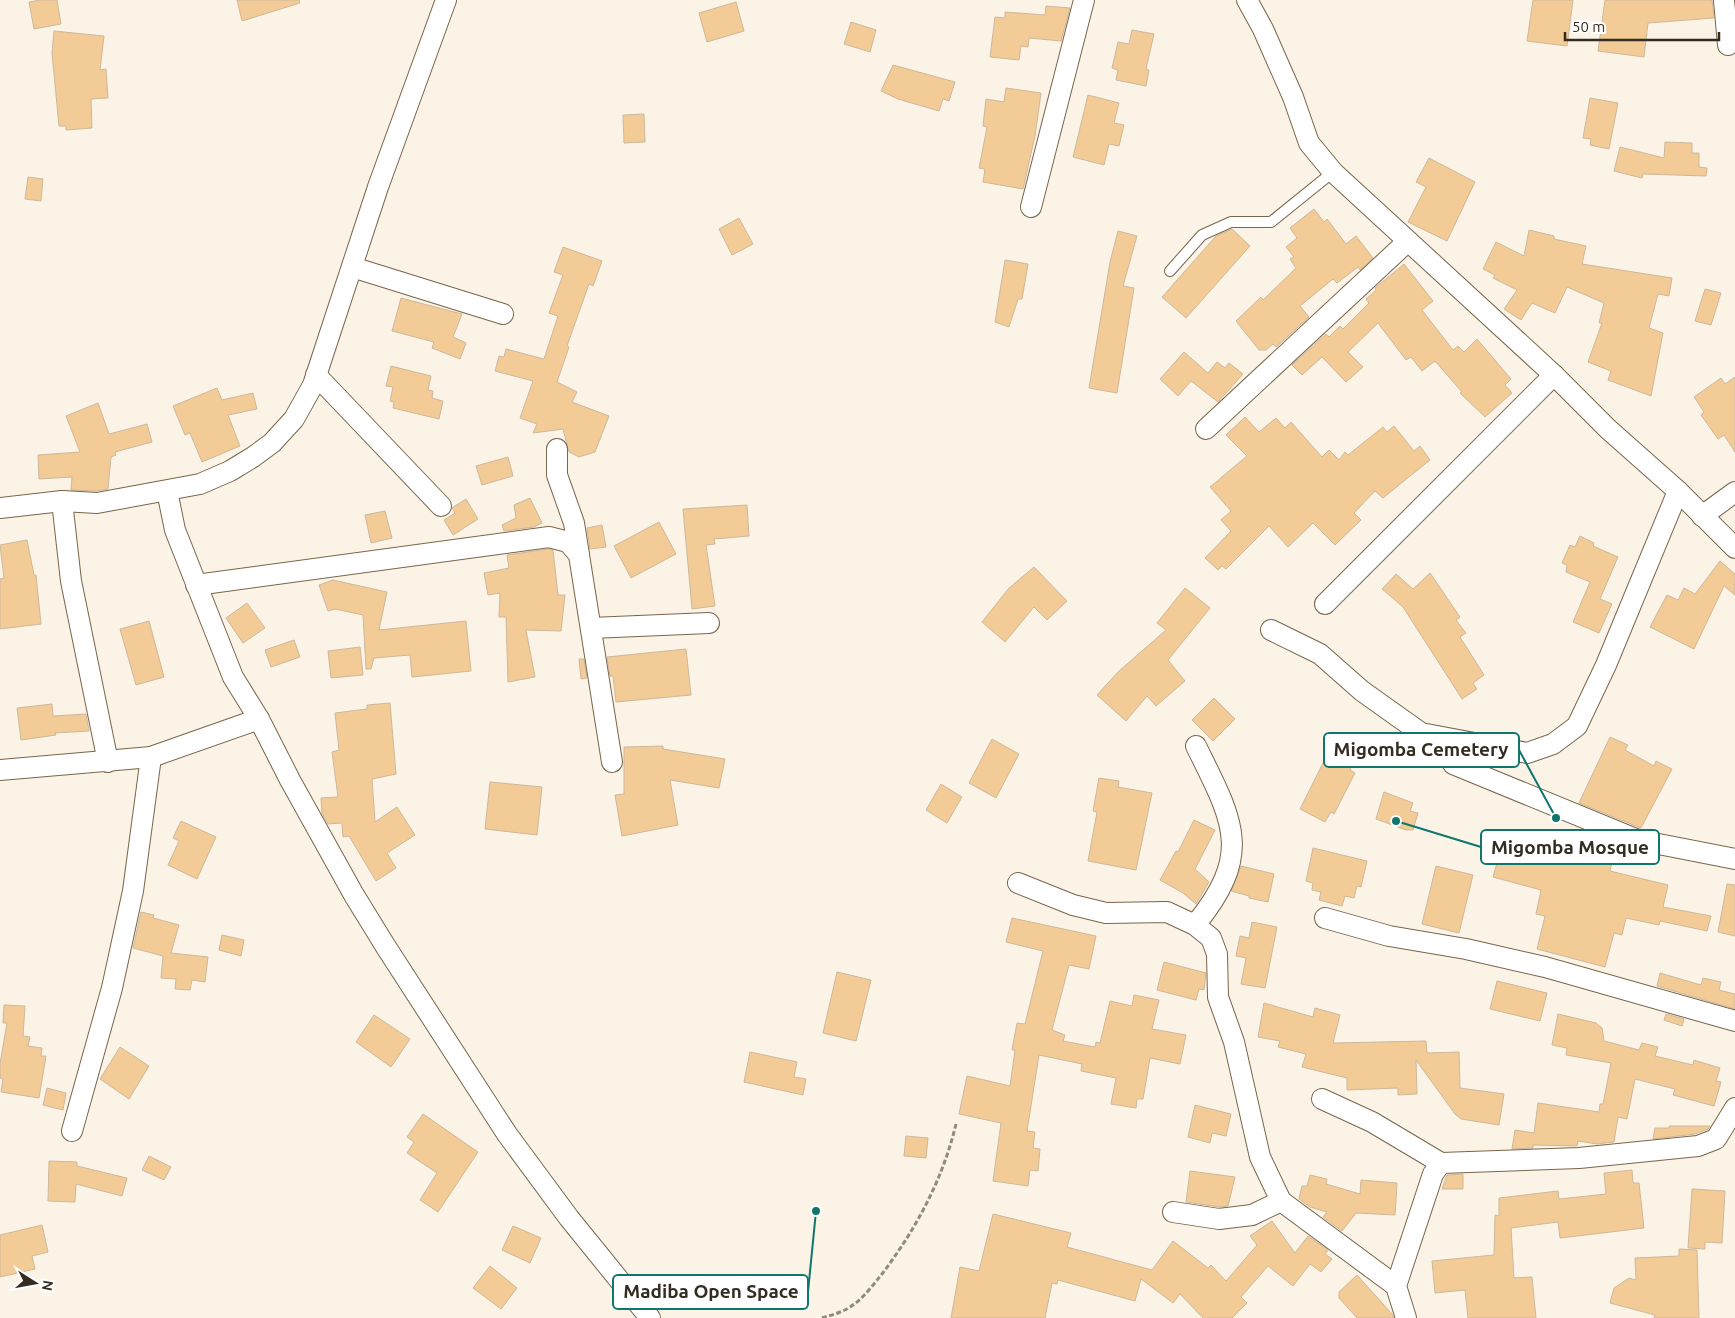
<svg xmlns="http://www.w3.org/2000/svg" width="1735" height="1318" font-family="Ubuntu,sans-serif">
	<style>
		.building { fill: #f3cb96; stroke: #ceb89b }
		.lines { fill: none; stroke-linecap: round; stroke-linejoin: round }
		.lane-casing { stroke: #79654a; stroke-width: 12 }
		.street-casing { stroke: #79654a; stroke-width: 22 }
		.path { stroke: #938a7e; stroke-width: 3; stroke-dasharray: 5 2.5; stroke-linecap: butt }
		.lane { stroke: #fff; stroke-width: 10 }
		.street { stroke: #fff; stroke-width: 20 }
		.leader { fill: none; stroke: #0f766e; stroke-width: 2 }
		.callout-dot { fill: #0f766e; stroke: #fff; stroke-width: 2 }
		.callout { fill: #fff; stroke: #0f766e; stroke-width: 2 }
		.callout-label { font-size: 19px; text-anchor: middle; font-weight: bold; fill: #352c21 }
	</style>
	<rect width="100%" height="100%" fill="#fcf3e7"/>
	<!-- building -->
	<g class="building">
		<polygon points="40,0 57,0 61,24 34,29 29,2"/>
		<polygon points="237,0 299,0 300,3 242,21"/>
		<polygon points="1533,0 1573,0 1567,46 1527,41"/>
		<polygon points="1605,0 1712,0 1714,18 1648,23 1644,57 1598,51"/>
		<polygon points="736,2 744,31 707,42 699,13"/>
		<polygon points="1046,6 1070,8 1061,41 1029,38 1028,47 1021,46 1019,60 990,57 995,17 1005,18 1005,12 1045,15"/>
		<polygon points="851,22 876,30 870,52 844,44"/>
		<polygon points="1132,30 1154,34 1146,69 1149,70 1146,86 1116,80 1118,70 1112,68 1118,42 1129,44"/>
		<polygon points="54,31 104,36 100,70 106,69 108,98 91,99 92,128 66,130 66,126 59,126 52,53"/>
		<polygon points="893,65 955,82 949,101 943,99 939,111 898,99 881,91"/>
		<polygon points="1006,88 1041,93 1035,136 1023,189 983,182 985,169 979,168 987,127 983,126 986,99 1004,102"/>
		<polygon points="1088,95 1119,103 1114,123 1124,125 1119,146 1109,144 1104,165 1073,157"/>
		<polygon points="1590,98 1618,103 1609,149 1590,145 1591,139 1583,138"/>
		<polygon points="644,114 645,142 624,143 623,115"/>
		<polygon points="1665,142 1692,143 1692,153 1699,153 1699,167 1707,168 1706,176 1643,174 1642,178 1614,171 1620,147 1664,158"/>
		<polygon points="1429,158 1475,182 1447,241 1408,222 1426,187 1416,182"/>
		<polygon points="28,177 43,179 41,201 25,199"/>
		<polygon points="1314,209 1324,222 1327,219 1346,244 1356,236 1373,258 1360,270 1358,267 1337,283 1333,279 1300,306 1309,317 1276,347 1273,344 1266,350 1259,350 1236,321 1261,297 1263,300 1296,268 1290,259 1294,257 1286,247 1297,238 1290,228"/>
		<polygon points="739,218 753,244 732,255 719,229"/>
		<polygon points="1232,229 1250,246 1186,318 1162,297 1216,236"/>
		<polygon points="1529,230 1554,236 1554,239 1586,246 1582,264 1672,278 1669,296 1658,294 1649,328 1663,333 1651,396 1608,380 1611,371 1588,362 1602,323 1599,323 1604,303 1567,287 1555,313 1532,303 1521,320 1504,309 1517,290 1493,278 1495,275 1483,269 1496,242 1524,256"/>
		<polygon points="1118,231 1137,236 1123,286 1134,288 1117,393 1089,388 1110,262"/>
		<polygon points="563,247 602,261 593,286 589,284 567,346 569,347 557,382 577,392 572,402 609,416 595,452 579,457 569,452 563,429 533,433 537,424 520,418 533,381 495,371 499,356 504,357 506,349 544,359 558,316 549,313 563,275 554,272"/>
		<polygon points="1005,260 1028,264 1022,299 1018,299 1009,327 995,322"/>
		<polygon points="1404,264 1433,301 1422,310 1453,350 1458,346 1464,352 1477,339 1511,379 1505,385 1512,393 1485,417 1460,393 1462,392 1435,361 1422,371 1411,357 1406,360 1378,323 1348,352 1363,367 1346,382 1322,357 1302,375 1292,365 1326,334 1329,337 1340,326 1343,329 1369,303 1366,299 1376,290 1375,288"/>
		<polygon points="1705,289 1721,293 1711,325 1695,321"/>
		<polygon points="401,298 462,314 453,337 466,343 460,359 432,348 434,342 392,331"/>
		<polygon points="1184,352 1208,373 1217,362 1225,368 1229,363 1243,374 1218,402 1191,381 1178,396 1160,379"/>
		<polygon points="391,366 431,376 428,390 433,391 432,398 443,401 439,419 393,408 394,402 390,401 393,387 386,386"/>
		<polygon points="1735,377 1735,452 1724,435 1718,439 1701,415 1704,412 1694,397 1721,378 1725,384"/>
		<polygon points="217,388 222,400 253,393 257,409 228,415 240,446 202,462 190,433 185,435 173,406"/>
		<polygon points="98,403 109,434 147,424 152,442 115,452 116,455 111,457 108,489 96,491 71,490 72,477 39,479 38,455 80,452 66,416"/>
		<polygon points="1245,417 1259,432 1276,418 1285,428 1291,422 1322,457 1329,450 1339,460 1345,452 1348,455 1383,427 1387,432 1394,426 1414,451 1420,446 1430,460 1383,498 1375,491 1354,513 1361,520 1335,545 1313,523 1288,547 1269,526 1226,569 1222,566 1218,570 1205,558 1231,531 1221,520 1231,511 1210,487 1247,456 1226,435"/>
		<polygon points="508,457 513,476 482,485 476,466"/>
		<polygon points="530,498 542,523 534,527 504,531 502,525 516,518 514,505"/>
		<polygon points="466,499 478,519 453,535 444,520 455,513 452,508"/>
		<polygon points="747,505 749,536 714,539 715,544 706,545 715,606 692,609 683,509"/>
		<polygon points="385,511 392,538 371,543 365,515"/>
		<polygon points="659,522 676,554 631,578 614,546"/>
		<polygon points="602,525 606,547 590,549 587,528"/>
		<polygon points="1580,536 1594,543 1593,546 1618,557 1600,599 1612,604 1599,633 1573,622 1590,582 1566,572 1567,565 1562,563 1570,545 1575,547"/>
		<polygon points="27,540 34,575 36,575 41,624 0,629 0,579 4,578 0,545"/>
		<polygon points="548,549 553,550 558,595 565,595 561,631 526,630 535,677 508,682 506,617 499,617 500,593 488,595 484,573 509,568 507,555"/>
		<polygon points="1720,561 1735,574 1735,595 1724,586 1694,649 1650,627 1667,595 1678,600 1684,588 1695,594"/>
		<polygon points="1034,567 1067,601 1047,620 1034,607 1005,642 982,622 1009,588"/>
		<polygon points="1430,573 1460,617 1456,620 1466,633 1460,637 1484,675 1473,683 1477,689 1462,699 1403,607 1382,589 1396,574 1413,589"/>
		<polygon points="333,580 387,592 379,630 466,621 471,671 412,677 410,655 374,658 371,669 366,669 363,615 335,609 328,611 319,585"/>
		<polygon points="1185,588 1210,608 1168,660 1185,681 1156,706 1147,696 1126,721 1097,695 1119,671 1166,630 1157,623"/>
		<polygon points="247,603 265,628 243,643 226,618"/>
		<polygon points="149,621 164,677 136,685 120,629"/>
		<polygon points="294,640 300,657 271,667 265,650"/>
		<polygon points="360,647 363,675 331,678 328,651"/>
		<polygon points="686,649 691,695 616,702 613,676 610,676 607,657"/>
		<polygon points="579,659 584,659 587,678 581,679"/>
		<polygon points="1214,698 1235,719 1213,741 1192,720"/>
		<polygon points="390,703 396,774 372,779 375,822 397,807 415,835 387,853 396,868 376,881 349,836 343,837 342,823 328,824 322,813 321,798 338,797 332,752 339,750 335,713 367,709 367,705"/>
		<polygon points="52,704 53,716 86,714 89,731 55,733 56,735 21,740 17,708"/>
		<polygon points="1610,737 1628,745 1625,750 1654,766 1656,761 1672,769 1641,828 1579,803"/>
		<polygon points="992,739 1019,754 996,798 969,783"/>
		<polygon points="1332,745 1357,758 1350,770 1355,773 1334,814 1331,812 1325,822 1300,809"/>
		<polygon points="663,746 663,749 725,759 719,788 670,780 678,825 622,836 615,795 624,794 624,747"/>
		<polygon points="1099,778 1119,781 1118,787 1152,793 1136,870 1088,861 1097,812 1093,811"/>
		<polygon points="490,782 542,787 537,835 485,829"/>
		<polygon points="941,784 962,797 947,823 926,810"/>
		<polygon points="1384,792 1413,803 1410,811 1418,813 1413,830 1406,830 1376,819"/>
		<polygon points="1194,820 1215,830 1195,869 1209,882 1196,904 1183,893 1160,880 1176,851 1178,852"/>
		<polygon points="181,821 216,837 197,879 168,865 179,841 173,838"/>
		<polygon points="1562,832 1616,844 1610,871 1668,885 1663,907 1711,916 1707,931 1660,921 1659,925 1626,918 1622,935 1614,933 1605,967 1537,949 1545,916 1536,914 1541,890 1493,877 1505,835 1558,850"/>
		<polygon points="1313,848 1367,861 1361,887 1357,886 1354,898 1345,896 1342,906 1319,900 1321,892 1312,890 1313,883 1306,881"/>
		<polygon points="1241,866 1274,874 1268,902 1249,898 1249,896 1231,891"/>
		<polygon points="1436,866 1473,875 1459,933 1422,924"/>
		<polygon points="1727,884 1735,885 1735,936 1718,932"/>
		<polygon points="141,912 154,915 153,918 179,925 171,953 208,957 205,982 192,980 190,990 175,989 176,979 161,978 163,956 133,948"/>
		<polygon points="1012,918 1096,936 1089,969 1069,965 1052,1030 1065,1035 1063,1041 1095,1047 1096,1042 1100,1043 1110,1001 1132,1006 1134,995 1159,1000 1152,1029 1186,1035 1180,1064 1150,1058 1143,1099 1137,1099 1136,1108 1111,1104 1116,1078 1081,1071 1082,1064 1039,1055 1027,1131 1035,1132 1033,1148 1040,1149 1038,1171 1030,1170 1028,1186 993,1181 1001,1123 959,1114 967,1076 1010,1086 1015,1050 1012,1050 1017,1023 1025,1024 1043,951 1006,942"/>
		<polygon points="1252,922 1277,927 1265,988 1241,984 1246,958 1236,956 1240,936 1249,938"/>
		<polygon points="222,935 244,940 241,956 219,950"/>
		<polygon points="1164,962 1206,973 1204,990 1199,989 1196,1000 1157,990"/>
		<polygon points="837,972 871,980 856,1041 823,1033"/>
		<polygon points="1660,973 1701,985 1703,978 1721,982 1719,990 1735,994 1735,1009 1657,986"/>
		<polygon points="1497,981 1547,993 1540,1021 1490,1009"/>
		<polygon points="1264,1003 1313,1017 1315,1008 1340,1015 1333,1043 1426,1041 1427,1053 1459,1052 1460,1088 1504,1094 1499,1125 1461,1119 1455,1114 1416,1060 1417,1094 1398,1095 1398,1088 1347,1090 1347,1078 1302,1067 1306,1054 1278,1047 1280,1041 1258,1037"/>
		<polygon points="4,1005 25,1006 23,1036 30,1037 28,1046 42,1048 41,1056 46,1056 39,1098 1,1092 3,1079 0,1078 0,1064 7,1023 3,1023"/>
		<polygon points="1558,1014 1596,1023 1602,1028 1604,1041 1639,1050 1642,1043 1658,1047 1655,1056 1693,1065 1694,1060 1720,1068 1716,1081 1721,1082 1714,1106 1673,1095 1675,1089 1635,1079 1627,1119 1618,1117 1614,1142 1597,1144 1578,1141 1577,1146 1533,1145 1533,1148 1512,1149 1515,1130 1534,1133 1538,1103 1599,1112 1600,1104 1603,1104 1611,1063 1566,1055 1567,1048 1552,1045"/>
		<polygon points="1666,1014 1684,1019 1682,1026 1664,1020"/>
		<polygon points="374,1015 410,1039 391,1067 356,1042"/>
		<polygon points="120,1047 149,1066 129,1099 100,1079"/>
		<polygon points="750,1052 797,1062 794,1077 806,1079 803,1095 744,1082"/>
		<polygon points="47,1088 66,1093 63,1110 43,1105"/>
		<polygon points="1195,1105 1231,1114 1226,1136 1212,1133 1210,1143 1188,1137"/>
		<polygon points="423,1114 478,1152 438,1212 420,1200 437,1173 407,1153 414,1142 407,1137"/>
		<polygon points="1669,1126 1710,1126 1708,1129 1695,1134 1653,1139 1655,1128 1669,1128"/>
		<polygon points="906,1136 928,1138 926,1158 904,1156"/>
		<polygon points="149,1156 171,1167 164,1180 142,1170"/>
		<polygon points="49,1161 77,1162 77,1166 127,1178 122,1196 76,1184 75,1202 48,1201"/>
		<polygon points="1632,1170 1633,1183 1639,1183 1644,1228 1560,1238 1558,1222 1511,1228 1514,1278 1532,1277 1536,1318 1468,1318 1465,1290 1435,1293 1432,1261 1494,1255 1495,1215 1499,1216 1499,1198 1558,1191 1559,1199 1606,1194 1604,1173"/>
		<polygon points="1190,1171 1235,1177 1228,1206 1220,1207 1186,1202"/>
		<polygon points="1463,1174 1463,1189 1442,1189 1447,1175"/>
		<polygon points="1310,1175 1327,1179 1326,1184 1360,1194 1361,1180 1397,1183 1395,1215 1356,1213 1342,1231 1323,1217 1327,1212 1310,1207 1299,1199 1302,1186 1307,1186"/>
		<polygon points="1692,1189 1725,1191 1722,1243 1705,1242 1705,1249 1688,1248"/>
		<polygon points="993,1214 1071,1233 1067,1247 1152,1270 1173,1241 1208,1268 1211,1265 1226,1281 1257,1245 1250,1236 1272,1221 1295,1253 1308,1236 1328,1250 1325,1254 1332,1259 1321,1272 1310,1264 1293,1286 1268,1266 1241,1297 1247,1303 1232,1318 1203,1318 1180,1294 1173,1303 1141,1279 1135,1301 1058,1280 1057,1284 1052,1283 1045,1318 951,1318 960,1267 979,1271"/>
		<polygon points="42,1225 48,1252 32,1256 35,1269 0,1277 0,1235"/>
		<polygon points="513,1226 541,1238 530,1263 502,1250"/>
		<polygon points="1679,1249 1697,1250 1699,1318 1654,1318 1655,1315 1610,1303 1614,1288 1629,1278 1636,1280 1635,1258 1679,1256"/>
		<polygon points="490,1266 517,1288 501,1309 473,1288"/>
		<polygon points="1357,1275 1392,1314 1394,1318 1357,1318 1339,1298 1339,1292"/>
	</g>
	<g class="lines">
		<!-- lane casing -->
		<g class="lane-casing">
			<polyline id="lane" points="1170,271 1202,235 1231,222 1271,222 1333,172"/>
		</g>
		<!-- street casing -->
		<g class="street-casing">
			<g id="street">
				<polyline points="1247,0 1263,29 1293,97 1309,143 1333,172 1554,375 1608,429 1678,491 1735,548"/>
				<polyline points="1724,0 1728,45"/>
				<polyline points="1031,207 1084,0"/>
				<polyline points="352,267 503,314"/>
				<polyline points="316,375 441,506"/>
				<polyline points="1206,429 1408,241"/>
				<polyline points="557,449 557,475 574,523 579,555"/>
				<polyline points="167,491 175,530 233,677 259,719 290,780 354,895 386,947 507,1134 569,1218 650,1318"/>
				<polyline points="62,501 71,581 108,762"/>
				<polyline points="0,508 62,501 97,503 200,484 230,471 253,457 272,443 294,419 313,385 378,187 446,0"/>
				<polyline points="1702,516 1735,492"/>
				<polyline points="196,585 549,537 568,542 579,555 612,762"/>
				<polyline points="1325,604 1554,375"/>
				<polyline points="591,628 709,623"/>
				<polyline points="1271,630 1320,654 1362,691 1421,733 1527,753 1553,744 1577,726 1606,665 1678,491"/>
				<polyline points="1453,764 1638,840 1735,859"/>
				<polyline points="0,770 151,757 259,719"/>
				<polyline points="1018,883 1073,905 1106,913 1167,912 1195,925 1211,938 1217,954 1218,997 1234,1042 1260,1157 1281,1201 1396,1286"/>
				<polyline points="1325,918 1389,936 1466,949 1545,967 1735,1021"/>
				<path d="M1195 925C1254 853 1233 821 1196 746"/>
				<polyline points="1322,1099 1372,1122 1441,1163"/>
				<polyline points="72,1131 112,988 133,891 151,757"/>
				<polyline points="1173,1212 1219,1219 1252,1215 1281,1201"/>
				<polyline points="1406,1318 1396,1286 1433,1174 1441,1163 1579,1158 1698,1146 1716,1139 1735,1108"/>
			</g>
		</g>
		<!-- path -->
		<path class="path" d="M822 1318C831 1315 841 1313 850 1307 863 1299 873 1285 882 1274 916 1229 943 1179 956 1124"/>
		<!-- lane -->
		<use href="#lane" class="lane"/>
		<!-- street -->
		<use href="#street" class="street"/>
	</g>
	<!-- callouts -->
	<path class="leader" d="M1556 818L1519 750M1396 821L1481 847M816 1211L808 1292"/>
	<g class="callout-dot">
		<circle cx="1556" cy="818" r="5"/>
		<circle cx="1396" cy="821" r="5"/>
		<circle cx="816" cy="1211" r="5"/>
	</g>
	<g class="callout">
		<rect x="1324" y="733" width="195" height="34" rx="5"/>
		<rect x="1481" y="830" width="178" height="34" rx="5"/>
		<rect x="613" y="1275" width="195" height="34" rx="5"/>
	</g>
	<g class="callout-label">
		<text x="1421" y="756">Migomba Cemetery</text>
		<text x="1570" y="854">Migomba Mosque</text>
		<text x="711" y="1298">Madiba Open Space</text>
	</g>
	<!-- north arrow -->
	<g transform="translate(35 1283) rotate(101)" stroke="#ffffff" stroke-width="4" paint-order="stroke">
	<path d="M0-4L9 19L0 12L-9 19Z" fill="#352c21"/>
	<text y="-8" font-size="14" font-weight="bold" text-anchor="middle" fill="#352c21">N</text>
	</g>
	<!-- scale -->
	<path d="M1565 32v8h154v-8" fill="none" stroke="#352c21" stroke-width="2.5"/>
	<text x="1572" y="32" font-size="15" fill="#352c21" stroke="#ffffff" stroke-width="4" paint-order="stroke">50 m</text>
</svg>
